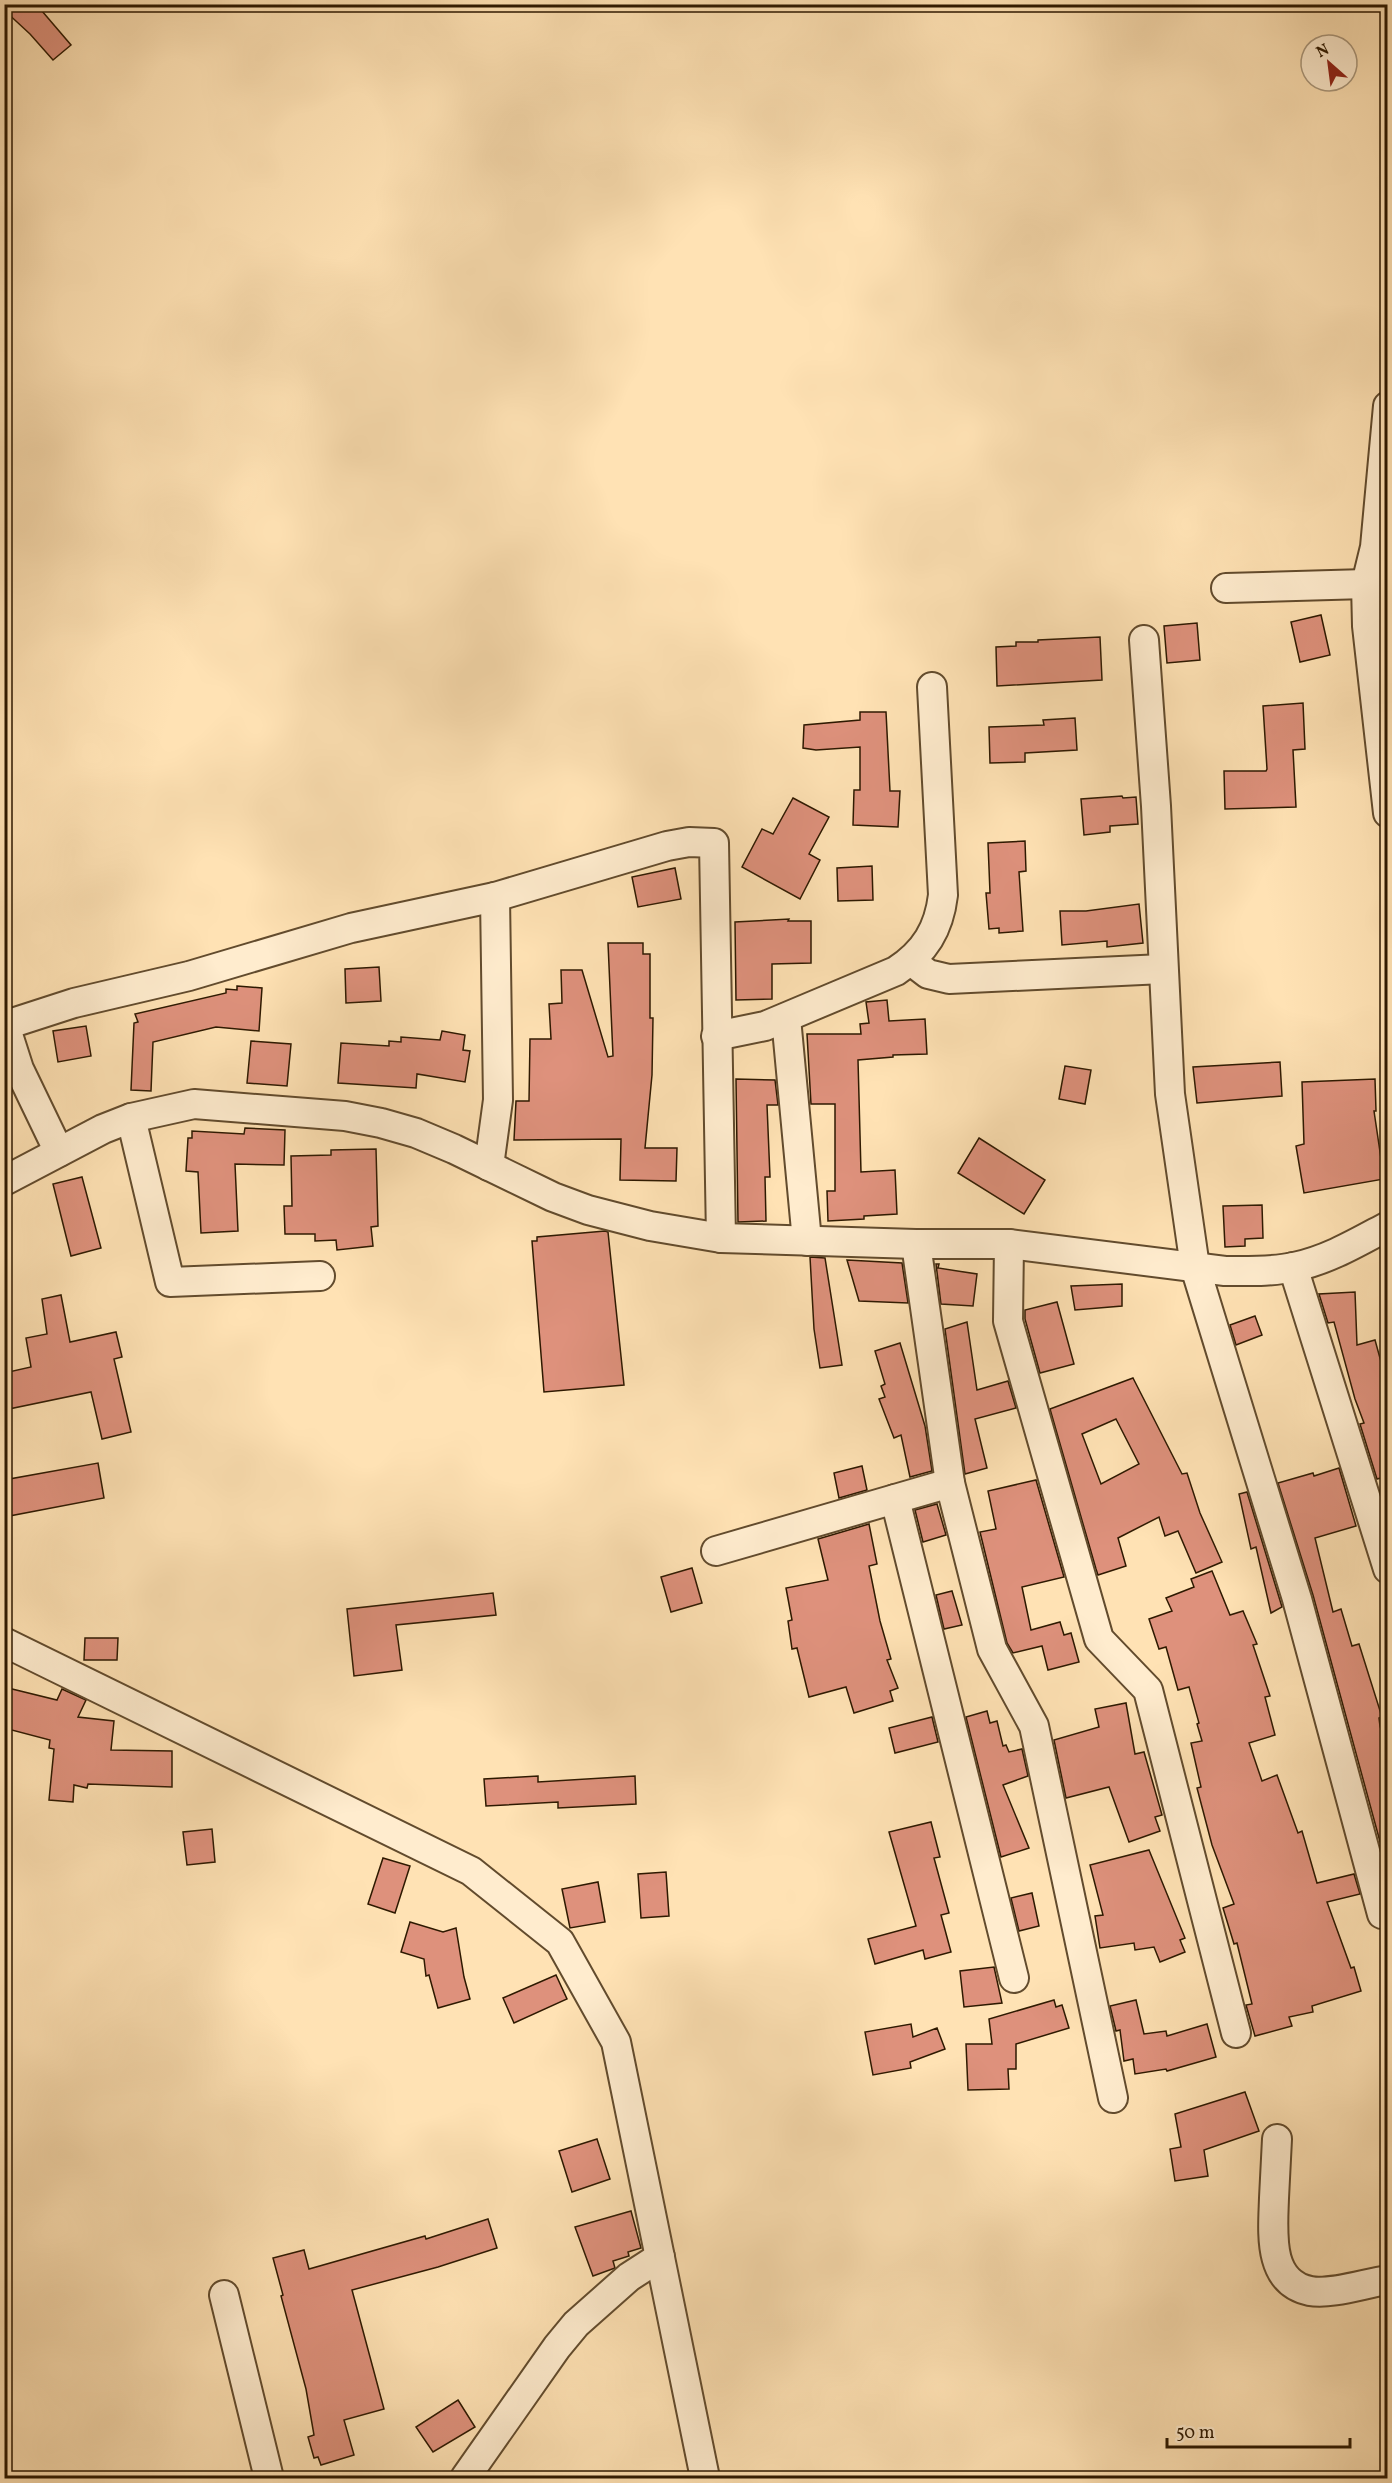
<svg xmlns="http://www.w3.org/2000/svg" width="1392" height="2483" font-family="Vollkorn,serif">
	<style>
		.building { fill: #de917c; stroke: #2e1900; stroke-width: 1.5; fill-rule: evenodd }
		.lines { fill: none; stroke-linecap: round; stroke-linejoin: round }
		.minor-casing { stroke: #624b2d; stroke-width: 32 }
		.minor { stroke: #ffecce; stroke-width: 28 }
	</style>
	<rect width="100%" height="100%" fill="#ffe2b4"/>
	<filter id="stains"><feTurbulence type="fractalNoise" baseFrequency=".00333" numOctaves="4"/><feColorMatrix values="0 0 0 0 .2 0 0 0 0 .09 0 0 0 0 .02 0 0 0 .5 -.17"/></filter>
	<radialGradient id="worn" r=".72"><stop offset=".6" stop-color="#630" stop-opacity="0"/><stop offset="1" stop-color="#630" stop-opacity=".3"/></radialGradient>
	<!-- building -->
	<g class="building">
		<polygon points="4,4 36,4 71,45 53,60 30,34 4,10"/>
		<polygon points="1321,615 1330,655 1300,662 1291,622"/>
		<polygon points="1197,623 1200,660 1167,663 1164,626"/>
		<polygon points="1100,637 1102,680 997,686 996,647 1016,646 1016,642 1038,642 1038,640"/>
		<polygon points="1303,703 1305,749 1293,750 1296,807 1225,809 1224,771 1266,771 1267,769 1263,706"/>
		<polygon points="860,712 886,712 890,791 900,791 898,827 853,825 854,790 860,790 860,747 816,750 803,748 804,725 860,720"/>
		<polygon points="1075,718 1077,750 1025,753 1025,762 990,763 989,727 1044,725 1043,720"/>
		<polygon points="1122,796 1123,798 1136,797 1138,824 1110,826 1110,832 1084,835 1081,799"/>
		<polygon points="793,798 829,817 809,854 820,860 800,899 742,867 762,829 773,834"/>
		<polygon points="1025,841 1026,871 1019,872 1023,931 999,933 999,928 989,929 986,893 990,893 988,843"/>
		<polygon points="872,866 873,900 838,901 837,868"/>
		<polygon points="675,868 681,899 638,907 632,877"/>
		<polygon points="1139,904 1143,943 1107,947 1107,941 1062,945 1060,911 1086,911"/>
		<polygon points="789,919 788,921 811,921 811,963 772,964 772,999 736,1000 735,922"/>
		<polygon points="608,943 643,943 643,954 650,954 650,1018 653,1018 652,1075 645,1148 677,1148 676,1181 620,1180 621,1139 514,1140 516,1101 529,1101 530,1039 551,1039 549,1004 562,1003 561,970 582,970 608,1057 613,1056"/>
		<polygon points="379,967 381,1001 346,1003 345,969"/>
		<polygon points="237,986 262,988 259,1031 216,1027 153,1042 151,1091 131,1090 134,1023 138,1022 135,1014 226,993 226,989 237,990"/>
		<polygon points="887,1000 889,1021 925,1019 927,1054 893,1055 893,1057 858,1060 861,1172 895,1170 897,1214 864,1216 864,1219 828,1221 827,1191 835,1191 835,1104 811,1104 807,1034 861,1034 860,1024 869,1023 866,1002"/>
		<polygon points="86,1026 91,1056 58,1062 53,1031"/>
		<polygon points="442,1031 465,1035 463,1050 470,1051 465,1082 417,1074 416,1088 338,1083 341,1043 389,1046 389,1041 401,1042 401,1037 440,1040"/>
		<polygon points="251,1041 291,1044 287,1086 247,1083"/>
		<polygon points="1280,1062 1282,1096 1197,1103 1193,1067"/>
		<polygon points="1065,1066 1091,1070 1085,1104 1059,1099"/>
		<polygon points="736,1079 775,1080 778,1105 767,1105 770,1177 765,1177 766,1221 738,1222"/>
		<polygon points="1375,1079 1376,1111 1374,1111 1384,1179 1304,1193 1296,1146 1304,1144 1302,1082"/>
		<polygon points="245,1128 285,1130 284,1165 235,1164 238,1231 201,1233 198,1172 186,1171 188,1138 192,1138 192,1131 244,1134"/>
		<polygon points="979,1138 1045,1180 1024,1214 958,1173"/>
		<polygon points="376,1149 378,1226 371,1227 373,1246 337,1250 336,1240 315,1241 315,1234 285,1234 284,1206 292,1206 291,1156 331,1155 331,1150"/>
		<polygon points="82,1177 101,1248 71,1256 53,1184"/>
		<polygon points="1262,1205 1263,1238 1245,1239 1245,1246 1225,1247 1223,1206"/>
		<polygon points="605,1231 608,1232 624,1385 544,1392 532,1241 537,1241 537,1237"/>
		<polygon points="810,1257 825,1258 842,1365 820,1368 814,1329"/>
		<polygon points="847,1260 902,1263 908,1303 859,1301"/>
		<polygon points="936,1264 939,1264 938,1268 977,1274 973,1306 941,1304"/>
		<polygon points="1122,1284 1122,1306 1075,1310 1071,1286"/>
		<polygon points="1355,1292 1357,1345 1375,1340 1388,1387 1388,1476 1377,1479 1360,1424 1364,1423 1355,1399 1334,1322 1328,1323 1319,1294"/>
		<polygon points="61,1295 70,1342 116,1332 122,1357 114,1359 131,1432 102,1439 91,1392 4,1410 4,1373 31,1367 26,1338 47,1334 42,1299"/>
		<polygon points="1057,1302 1074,1364 1040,1373 1025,1319 1025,1310"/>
		<polygon points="1255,1316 1262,1335 1236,1345 1230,1325"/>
		<polygon points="967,1322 977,1390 1008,1381 1016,1408 975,1419 987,1468 965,1474 945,1329"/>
		<polygon points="900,1343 925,1426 932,1471 910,1477 901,1435 894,1438 879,1399 885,1397 881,1386 885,1384 875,1351"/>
		<path d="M1133 1378 1182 1474 1187 1473 1200 1513 1222 1562 1196 1573 1178 1531 1165 1536 1159 1517 1118 1538 1126 1566 1098 1575 1096 1569 1050 1409ZM1116 1419 1139 1464 1101 1484 1082 1434Z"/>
		<polygon points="98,1463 104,1498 4,1517 4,1480"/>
		<polygon points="862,1466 867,1490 839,1498 834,1473"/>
		<polygon points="1339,1468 1356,1526 1315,1538 1333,1612 1341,1609 1352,1646 1359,1644 1382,1717 1379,1718 1380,1726 1388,1753 1388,1871 1313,1595 1278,1483 1313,1473 1314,1476"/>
		<polygon points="1036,1480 1064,1577 1022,1587 1031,1630 1060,1622 1064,1635 1071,1633 1079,1662 1048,1670 1042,1646 1013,1653 1007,1643 980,1532 996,1529 988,1491"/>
		<polygon points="1247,1492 1282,1607 1271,1613 1256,1547 1251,1549 1239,1494"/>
		<polygon points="937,1504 946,1535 923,1542 915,1510"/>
		<polygon points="869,1524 877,1564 869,1566 880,1621 891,1659 887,1660 898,1688 890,1691 893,1701 854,1713 846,1687 809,1697 797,1648 792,1649 788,1621 792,1620 786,1588 828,1580 818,1539"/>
		<polygon points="692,1568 702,1603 671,1612 661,1577"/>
		<polygon points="1212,1571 1230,1615 1243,1611 1257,1644 1253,1645 1270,1696 1265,1697 1275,1735 1249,1743 1262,1781 1277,1775 1298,1833 1302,1831 1317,1883 1354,1874 1360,1894 1327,1902 1351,1968 1354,1967 1361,1991 1312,2006 1313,2012 1289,2017 1292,2026 1255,2036 1246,2005 1252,2004 1237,1943 1234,1944 1223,1908 1234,1904 1212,1845 1197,1788 1201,1787 1191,1743 1202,1741 1197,1724 1199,1723 1189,1687 1178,1690 1166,1647 1159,1649 1149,1619 1172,1611 1166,1598 1194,1587 1191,1579"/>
		<polygon points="952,1591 962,1625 944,1629 936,1595"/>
		<polygon points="493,1593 496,1615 396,1625 402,1670 354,1676 347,1609"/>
		<polygon points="85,1638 118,1638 117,1660 84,1660"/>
		<polygon points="4,1687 57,1700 62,1689 86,1700 78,1717 114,1721 111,1750 172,1751 172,1787 88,1784 87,1788 74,1785 73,1802 49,1800 54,1749 49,1748 50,1740 4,1728"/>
		<polygon points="1126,1703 1135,1754 1144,1752 1162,1815 1155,1817 1160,1831 1129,1842 1109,1787 1066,1798 1054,1740 1099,1727 1095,1709"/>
		<polygon points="987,1711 990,1723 997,1721 1003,1746 1006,1745 1009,1752 1022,1749 1028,1776 1003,1785 1029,1848 1001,1857 966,1717"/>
		<polygon points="932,1717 938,1742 895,1753 889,1728"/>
		<polygon points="538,1776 538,1782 635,1776 636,1804 558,1808 558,1802 486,1806 484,1779"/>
		<polygon points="931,1822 940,1857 934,1858 949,1913 941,1915 951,1952 925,1959 923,1950 875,1964 868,1939 916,1926 889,1832"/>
		<polygon points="212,1829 215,1862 187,1865 183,1832"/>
		<polygon points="1149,1850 1185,1938 1180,1940 1185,1952 1160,1962 1154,1947 1135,1950 1134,1943 1100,1948 1095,1916 1103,1915 1090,1865"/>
		<polygon points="383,1858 410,1866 395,1913 368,1904"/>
		<polygon points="666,1872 669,1916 641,1918 638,1874"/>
		<polygon points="598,1882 605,1922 570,1928 562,1889"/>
		<polygon points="1032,1893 1039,1926 1019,1931 1011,1898"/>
		<polygon points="410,1922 443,1932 456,1928 464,1977 470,1999 438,2008 429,1975 426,1976 424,1959 401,1952"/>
		<polygon points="994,1967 1002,2003 964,2007 960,1971"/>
		<polygon points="556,1975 567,1999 514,2023 503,1998"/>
		<polygon points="1054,2000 1056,2007 1062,2005 1069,2028 1016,2044 1016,2069 1008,2069 1009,2089 968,2090 966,2044 992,2044 989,2019"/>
		<polygon points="1136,2000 1144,2034 1166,2031 1167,2036 1207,2024 1216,2057 1167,2071 1166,2069 1135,2074 1133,2059 1124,2061 1120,2030 1116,2031 1110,2006"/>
		<polygon points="911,2024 913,2037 937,2028 945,2049 910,2062 911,2068 873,2075 865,2032"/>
		<polygon points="1245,2092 1259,2131 1204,2150 1208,2176 1175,2181 1170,2149 1181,2147 1175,2114"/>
		<polygon points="597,2139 610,2179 572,2192 559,2151"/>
		<polygon points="631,2211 641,2248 628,2252 629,2256 613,2261 615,2268 593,2276 575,2227"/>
		<polygon points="488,2219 497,2248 438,2267 352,2290 384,2409 344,2420 354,2455 321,2465 318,2457 314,2458 308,2437 314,2435 306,2389 281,2296 283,2295 273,2258 304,2250 309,2269 425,2236 426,2239"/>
		<polygon points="458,2400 475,2427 433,2452 416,2427"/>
	</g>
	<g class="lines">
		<!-- minor casing -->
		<g class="minor-casing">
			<g id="minor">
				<polyline points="1388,406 1375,547 1366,584 1367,626 1388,813"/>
				<polyline points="1226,588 1366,584"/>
				<polyline points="1144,640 1156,806 1170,1094 1195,1267 1297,1599 1382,1914"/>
				<polyline points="911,961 928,974 949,979 1163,969"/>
				<polyline points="786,1018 807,1241"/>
				<polyline points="4,1022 19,1069 59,1152"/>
				<polyline points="6,1025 74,1003 189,976 351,928 495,897 667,846 689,842 714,843 721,1238"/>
				<path d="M716 1036 765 1026 896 971C925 952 939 929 943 895L932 687"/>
				<polyline points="131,1118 170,1282 320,1276"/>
				<polyline points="489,1166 498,1100 495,897"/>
				<path d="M4 1181 103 1129 131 1118 194 1104 345 1116 381 1123 416 1133 454 1149 553 1197 588 1210 650 1226 721 1238 916 1244H1009L1225 1271C1248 1271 1272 1272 1294 1267 1328 1260 1358 1242 1388 1226"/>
				<polyline points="916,1244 950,1483 992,1649 1034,1726 1113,2098"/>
				<polyline points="1009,1244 1008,1321 1099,1639 1148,1690 1236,2033"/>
				<polyline points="1293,1267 1388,1569"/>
				<polyline points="895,1499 1014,1978"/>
				<polyline points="716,1551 950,1483"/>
				<polyline points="4,1642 471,1871 560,1942 616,2042 705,2478"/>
				<path d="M1277 2139C1276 2158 1275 2178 1274 2198 1273 2232 1267 2282 1310 2291 1331 2295 1366 2283 1388 2280"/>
				<polyline points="224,2295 269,2478"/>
				<polyline points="465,2478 557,2347 576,2324 629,2277 660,2257"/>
			</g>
		</g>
		<!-- minor -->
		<use href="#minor" class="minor"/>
	</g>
	<!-- margin -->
	<rect width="1392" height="2483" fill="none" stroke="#ffe2b4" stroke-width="24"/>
	<rect x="6" y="6" width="1380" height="2471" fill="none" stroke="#2e1900" stroke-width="3"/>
	<rect x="12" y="12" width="1368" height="2459" fill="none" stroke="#2e1900" stroke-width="1.5"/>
	<!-- north arrow -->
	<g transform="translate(1329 63) rotate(332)"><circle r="28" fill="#ffecce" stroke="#ab987c" stroke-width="1.5"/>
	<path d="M0-4.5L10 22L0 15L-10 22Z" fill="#8f2418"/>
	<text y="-9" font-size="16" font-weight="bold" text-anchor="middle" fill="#2e1900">N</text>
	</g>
	<!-- scale -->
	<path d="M1167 2438v9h183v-9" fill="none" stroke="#2e1900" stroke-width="3"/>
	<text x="1176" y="2438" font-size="18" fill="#2e1900" stroke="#ffecce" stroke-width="4.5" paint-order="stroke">50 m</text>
	<rect width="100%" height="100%" filter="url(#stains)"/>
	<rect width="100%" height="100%" fill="url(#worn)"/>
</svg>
